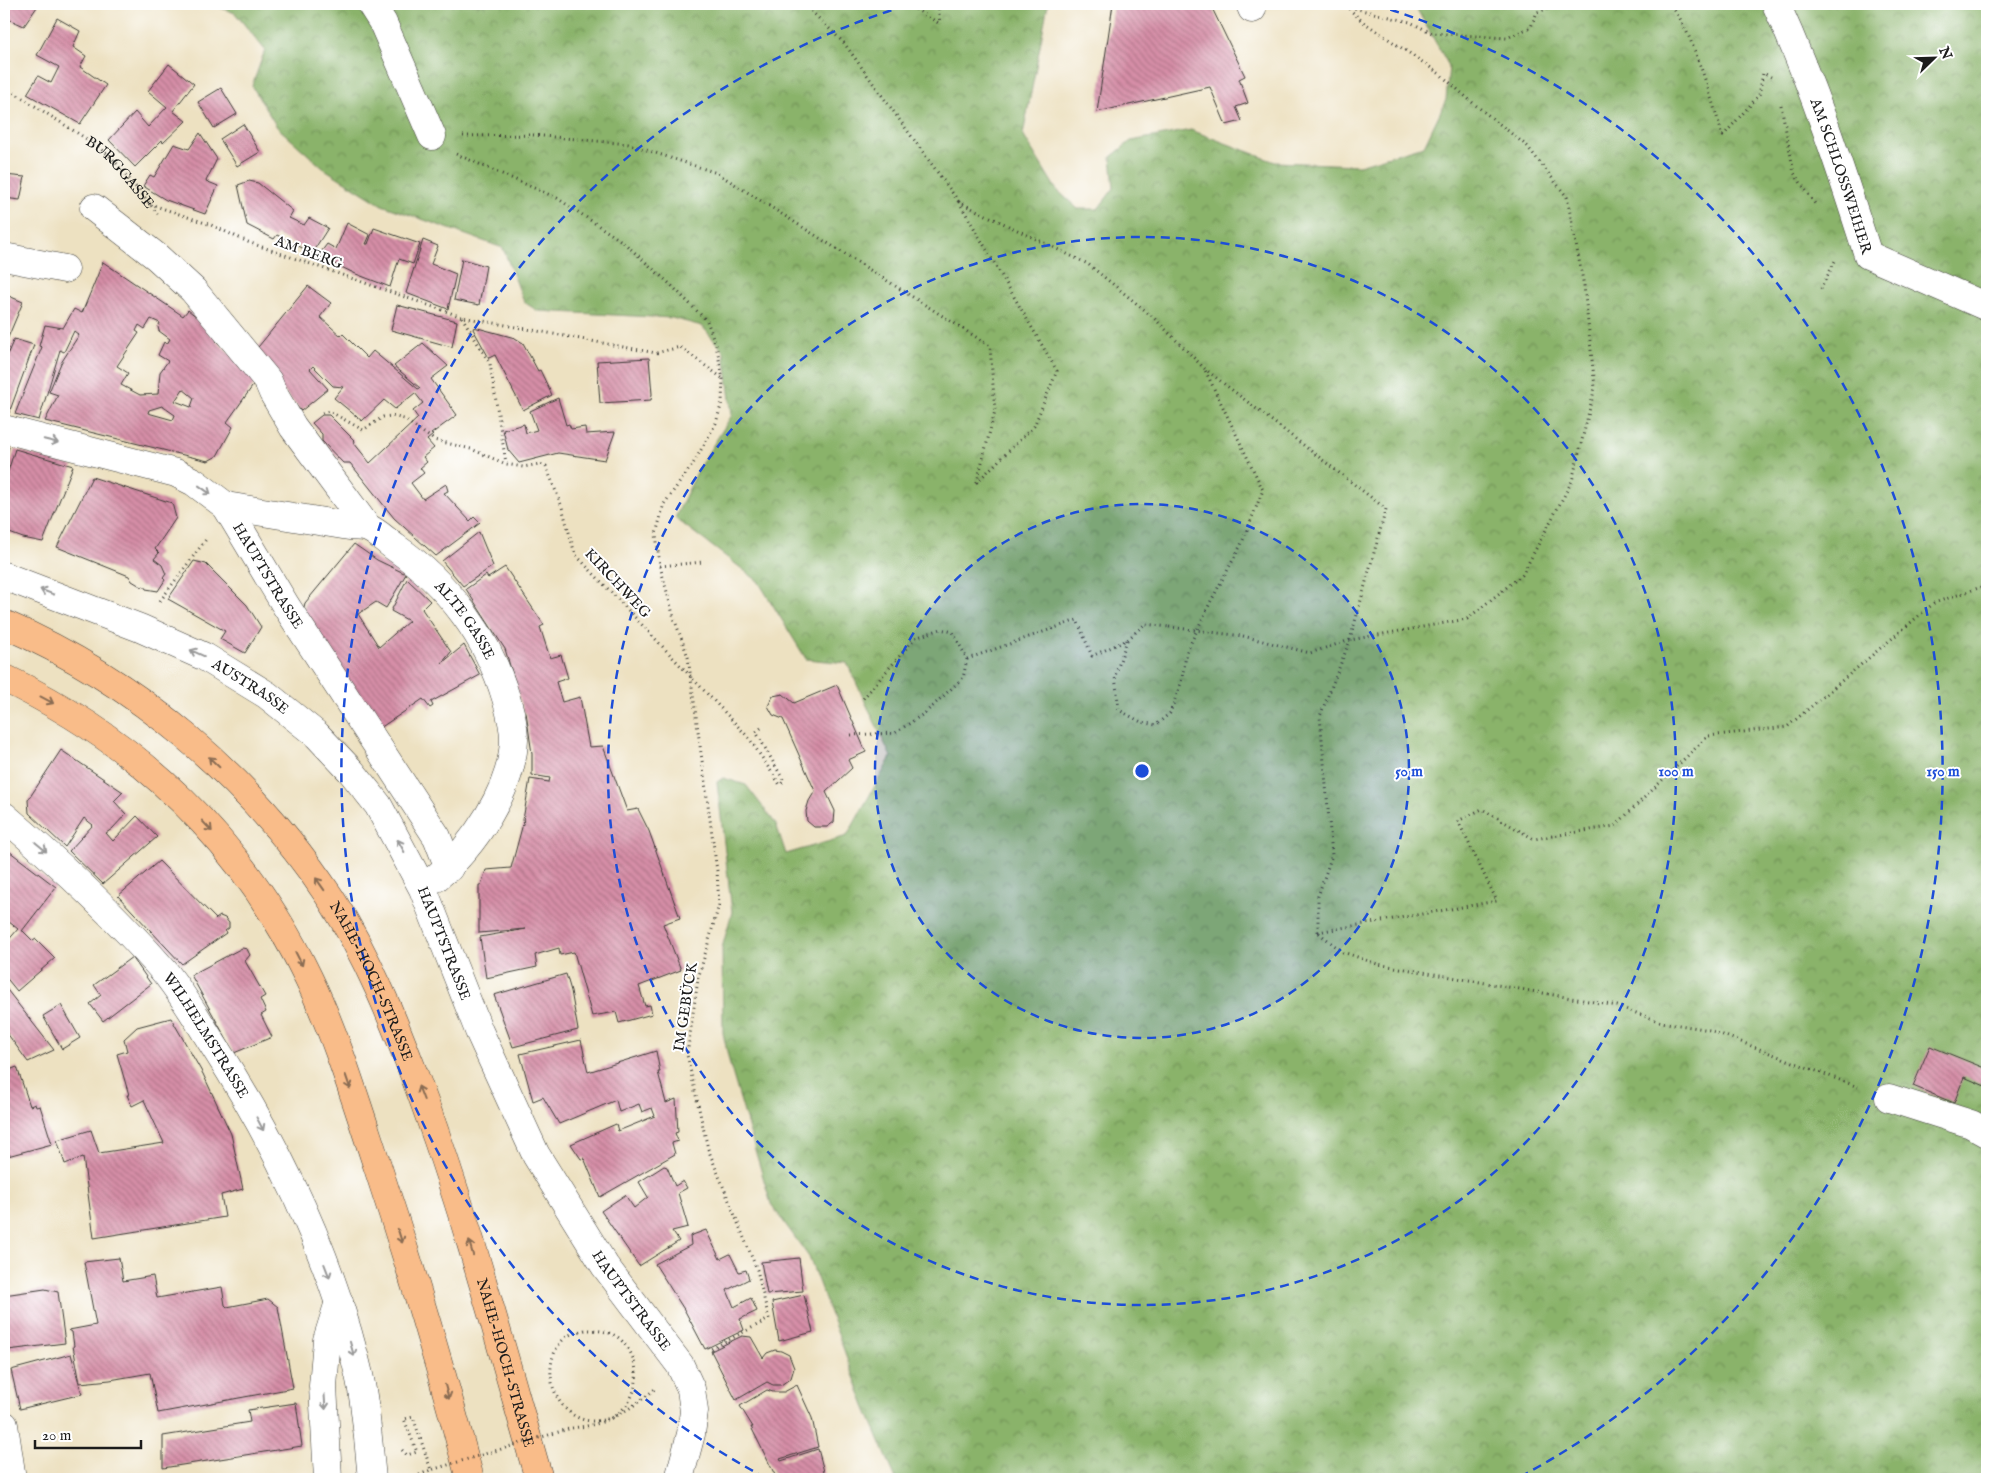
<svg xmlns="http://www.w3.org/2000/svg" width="1991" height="1483" font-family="'IM FELL English',serif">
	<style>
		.forest { fill: url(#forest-crowns); stroke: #536843 }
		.building { fill: url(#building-back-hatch); fill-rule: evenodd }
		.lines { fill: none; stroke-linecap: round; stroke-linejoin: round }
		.minor-casing { stroke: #3b3a35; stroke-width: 29 }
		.major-casing { stroke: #3b3a35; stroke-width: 29 }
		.path { stroke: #3b3a35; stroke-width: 3; stroke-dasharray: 1 4; stroke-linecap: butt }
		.minor { stroke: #fff; stroke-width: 28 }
		.major { stroke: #f9bc89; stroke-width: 28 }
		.path-bridge { stroke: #3b3a35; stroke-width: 3; stroke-dasharray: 1 4; stroke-linecap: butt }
		.oneway { stroke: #999 }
		.oneway2 { stroke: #8a6c52 }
		.ring { fill: none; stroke: #1d4ed8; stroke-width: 2.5; stroke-dasharray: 9 6 }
		.labels { text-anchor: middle; stroke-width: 4; stroke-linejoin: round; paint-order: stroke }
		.street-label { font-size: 15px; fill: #1c1c1c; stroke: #fff }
		.centre { fill: #1d4ed8; stroke: #fff; stroke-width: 2.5 }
		.ring-label { font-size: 15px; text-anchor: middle; font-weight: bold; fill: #1d4ed8; stroke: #fff; stroke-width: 4; stroke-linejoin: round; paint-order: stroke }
	</style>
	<defs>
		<pattern id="forest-crowns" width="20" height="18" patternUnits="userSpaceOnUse" patternTransform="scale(1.25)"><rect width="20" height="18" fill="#8ab36a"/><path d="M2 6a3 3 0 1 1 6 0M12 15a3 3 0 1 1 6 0" fill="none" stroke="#709156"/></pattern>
		<pattern id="building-back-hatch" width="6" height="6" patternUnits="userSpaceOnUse" patternTransform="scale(1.25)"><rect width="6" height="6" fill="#d68ea7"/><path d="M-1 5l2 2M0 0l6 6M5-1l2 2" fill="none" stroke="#ad7387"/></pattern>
	</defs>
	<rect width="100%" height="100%" fill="#fff"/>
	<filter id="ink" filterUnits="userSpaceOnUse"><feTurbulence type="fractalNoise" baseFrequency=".02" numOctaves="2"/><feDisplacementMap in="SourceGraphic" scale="10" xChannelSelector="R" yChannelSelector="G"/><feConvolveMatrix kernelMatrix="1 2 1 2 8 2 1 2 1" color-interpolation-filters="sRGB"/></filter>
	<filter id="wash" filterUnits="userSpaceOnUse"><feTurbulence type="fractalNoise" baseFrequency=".0096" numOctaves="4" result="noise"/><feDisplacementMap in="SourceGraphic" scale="20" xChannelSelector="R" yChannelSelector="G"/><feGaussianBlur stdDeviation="1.12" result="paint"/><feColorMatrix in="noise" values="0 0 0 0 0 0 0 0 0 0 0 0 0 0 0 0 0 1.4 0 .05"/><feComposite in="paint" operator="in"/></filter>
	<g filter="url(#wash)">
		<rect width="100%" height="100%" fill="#ede1c1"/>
		<!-- forest -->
		<polygon class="forest" points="175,4 1048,4 1023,135 1056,189 1078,209 1098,209 1114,188 1111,157 1131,141 1191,130 1275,162 1359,165 1424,146 1446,100 1449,66 1414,4 1987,4 1987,1479 896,1479 865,1406 809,1257 771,1204 730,1065 723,1033 722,948 732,912 717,782 723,778 746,785 776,824 786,854 847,836 891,757 847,663 806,659 758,581 675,518 700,466 732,415 724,352 702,326 672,318 538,311 524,302 503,248 382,205 323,168 277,127 252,86 265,50 235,13 213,5 178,5"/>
		<g id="blocks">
			<!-- building -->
			<g class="building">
				<polygon points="4,4 39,4 24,26 4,17"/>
				<polygon points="1113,4 1210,4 1245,76 1239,79 1248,103 1236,107 1242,121 1226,125 1210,87 1097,112"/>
				<polygon points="57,18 80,31 73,47 86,56 80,67 106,85 80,124 27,94 38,76 51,83 59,67 37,55"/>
				<polygon points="169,64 194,84 173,111 186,121 163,143 162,140 135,167 109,140 135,112 148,127 167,107 148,91"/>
				<polygon points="221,88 237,114 214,128 198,102"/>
				<polygon points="243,124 260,152 237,166 220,139"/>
				<polygon points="200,133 217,159 206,181 218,186 205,214 166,200 143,186 150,175 154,177 174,144 189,149"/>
				<polygon points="4,175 25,177 20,200 4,198"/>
				<polygon points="249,181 258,183 293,211 289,218 304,225 309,218 328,228 312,253 277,235 274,239 247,225 238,185"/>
				<polygon points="347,223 370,235 366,244 368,244 374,228 420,244 413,264 399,259 390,287 356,274 318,256 327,244 336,249"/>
				<polygon points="423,240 438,246 431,264 456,274 448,309 406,293"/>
				<polygon points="462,259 486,266 479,305 454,300"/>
				<path d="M103 262 183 316 188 310 220 335 216 341 242 363 257 380 227 422 233 427 217 456 208 461 45 421 58 395 49 392 61 363 79 335 74 331 64 352 60 350 39 420 15 414 42 347 39 346 45 325 63 328 74 309 82 313ZM151 319 160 323 158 327 159 331 170 339 167 344 164 342 158 355 168 361 160 372 158 394 140 395 121 385 128 373 117 366 139 333 136 331 139 325 145 329ZM183 389 194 398 191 407 175 401ZM162 406 175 415 173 420 148 413 149 410Z"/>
				<polygon points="308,286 331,303 320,317 341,336 343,334 367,358 373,351 418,389 420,388 394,366 423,343 448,366 431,379 457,415 431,434 433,435 427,440 434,448 423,457 427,462 420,468 424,473 411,483 423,499 446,484 448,491 444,493 470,521 474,517 480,523 436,556 394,518 350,463 343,463 322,441 322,434 312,423 322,415 329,415 355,441 354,443 370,463 418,418 413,411 423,403 415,393 395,409 384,400 362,421 334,398 343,387 333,386 313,366 310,369 328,389 301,411 276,383 254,352"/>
				<polygon points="4,294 23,302 4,347"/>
				<polygon points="397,305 457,321 452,347 391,330"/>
				<polygon points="474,327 515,338 523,343 538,371 540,370 552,395 523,410 495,355 489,358 473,329"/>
				<polygon points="14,339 34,345 9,413 4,412 4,362"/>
				<polygon points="649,358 652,394 651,400 600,403 597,361"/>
				<polygon points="558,398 566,425 569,424 571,429 585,427 586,434 615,432 605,460 558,453 519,463 508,450 503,430 524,424 526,433 537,430 530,411"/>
				<polygon points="4,445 9,447 4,464"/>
				<polygon points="15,449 73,466 43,542 23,538 4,531 4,484"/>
				<polygon points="92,477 172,503 176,518 155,549 159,553 154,559 162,565 166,574 163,578 165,580 158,591 146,589 144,586 142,587 132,581 129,576 57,547"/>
				<polygon points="479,532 493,566 463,586 442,561"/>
				<polygon points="354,544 377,560 406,574 386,608 376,602 358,614 379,647 409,621 391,611 407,579 430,601 422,609 451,652 442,663 464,645 480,675 431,702 433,706 430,708 423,699 380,728 302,615 305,603"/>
				<polygon points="194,561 206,564 247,605 261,627 245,653 220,639 225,631 168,599"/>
				<polygon points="505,567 544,625 540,627 550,658 561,655 568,678 556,682 562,702 580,697 589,747 603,746 627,811 638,809 649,831 680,918 663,924 681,970 639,986 645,1006 650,1005 652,1014 619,1023 616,1012 592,1016 574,952 560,955 559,948 535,955 537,967 486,978 480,937 526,929 479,933 479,885 481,885 486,870 511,868 524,820 523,820 530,779 549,782 550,778 532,775 532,754 526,712 524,713 505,649 466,589 486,575 488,578"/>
				<polygon points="837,685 866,752 848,760 852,768 826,792 835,811 834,822 827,827 814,827 807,821 806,811 809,801 815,791 783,719 773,715 768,706 773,696 783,694 794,703"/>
				<polygon points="61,750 123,792 114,801 126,814 112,829 106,833 113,841 137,816 157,837 103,884 69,851 93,825 84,818 65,847 29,813 28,800"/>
				<polygon points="5,848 56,887 22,931 23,931 33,941 36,939 55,958 17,991 4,975 4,941 6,943 18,929 4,918 4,849"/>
				<polygon points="159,861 216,919 220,916 225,918 229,923 229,928 225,931 226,933 182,964 118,896"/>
				<polygon points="242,948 247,949 250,955 245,961 265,996 260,999 266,1012 261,1015 272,1037 234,1053 191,975"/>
				<polygon points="132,957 151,984 103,1021 90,1004 101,995 94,985"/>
				<polygon points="566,974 571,991 578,1030 513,1047 494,995"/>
				<polygon points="4,986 54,1050 28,1062 4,1029"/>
				<polygon points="61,1005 80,1038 62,1049 43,1016"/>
				<polygon points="171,1018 203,1074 231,1134 243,1189 221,1195 225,1217 94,1238 83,1157 65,1164 57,1140 91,1130 99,1153 164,1143 144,1100 132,1106 127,1095 129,1095 117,1054 127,1051 124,1039 137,1027"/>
				<polygon points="581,1040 588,1072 656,1051 660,1072 658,1072 666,1103 676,1099 678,1132 675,1133 678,1141 672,1143 675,1154 600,1197 584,1158 581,1159 571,1144 616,1124 618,1131 655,1116 652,1108 642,1112 639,1104 619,1112 616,1100 559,1124 543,1097 533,1101 520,1054"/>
				<polygon points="1930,1046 1987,1069 1985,1086 1964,1077 1954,1103 1913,1086"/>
				<polygon points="17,1067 30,1106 35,1104 36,1107 40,1106 52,1144 4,1157 4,1072"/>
				<polygon points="664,1166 667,1167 675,1186 683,1181 687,1188 678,1193 688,1227 672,1231 679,1241 639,1266 601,1211 625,1195 634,1208 648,1197 639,1182"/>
				<polygon points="706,1230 720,1259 730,1254 739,1272 746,1270 749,1279 727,1290 734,1307 751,1298 757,1311 740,1319 744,1330 705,1349 685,1311 655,1264 691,1245 690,1236"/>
				<polygon points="119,1258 123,1281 153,1276 157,1298 222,1287 225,1305 227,1307 268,1299 278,1307 293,1388 158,1413 150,1373 110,1380 80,1383 73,1346 74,1346 72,1332 69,1330 96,1325 84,1262"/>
				<polygon points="799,1258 803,1291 767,1294 761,1262"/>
				<polygon points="45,1289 58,1292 65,1343 8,1350 4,1319 4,1295"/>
				<polygon points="804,1295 813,1332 779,1341 772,1302"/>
				<polygon points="742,1336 751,1337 763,1358 767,1353 775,1350 781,1351 789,1355 794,1368 791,1378 781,1385 773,1385 767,1382 736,1400 711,1351"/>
				<polygon points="71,1354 82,1394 20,1409 11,1370"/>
				<polygon points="797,1385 812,1418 818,1447 780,1459 781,1461 818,1449 826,1479 777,1479 751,1427 753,1427 740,1406 767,1390 773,1392 784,1392"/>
				<polygon points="296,1403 302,1446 163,1468 163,1436 250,1422 248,1410"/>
			</g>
		</g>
	</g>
	<g filter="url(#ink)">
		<use href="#blocks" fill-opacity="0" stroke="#3b3a35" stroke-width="1"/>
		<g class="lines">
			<!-- minor casing -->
			<g class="minor-casing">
				<g id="minor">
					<polyline points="371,4 383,23 432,136"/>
					<polyline points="1250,4 1252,9"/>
					<path id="s2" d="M1776 4C1813 85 1841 170 1868 255L1987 307"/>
					<polyline points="94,208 157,257 193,290 268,381 273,393 293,427 367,527"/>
					<polyline points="4,257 65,269"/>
					<path id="s3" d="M4 429 176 473 194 482 226 506 286 606 437 837 449 868"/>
					<path id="s4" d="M226 506 349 526C355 527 363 526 368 528 378 532 387 542 396 548 448 584 488 637 506 698 510 712 514 725 514 739 513 789 473 847 436 878"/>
					<path id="s5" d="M4 576 140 628 205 657 267 695 317 735 351 771 378 805 423 889 479 1031 536 1155 605 1266 680 1365 691 1389 694 1411 691 1434 679 1479"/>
					<path id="s6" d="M4 816C60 864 115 915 164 971 183 994 198 1021 214 1046 271 1135 319 1231 348 1333 353 1352 359 1370 362 1390 367 1419 369 1450 372 1479"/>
					<polyline points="1889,1098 1971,1124 1987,1133"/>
					<polyline points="4,1425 12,1479"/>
					<polyline points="328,1479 323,1386 327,1340 339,1302"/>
				</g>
			</g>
			<!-- major casing -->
			<g class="major-casing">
				<g id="major">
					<path id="s7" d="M4 624C136 681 251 778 331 899 368 957 394 1021 418 1085 466 1214 501 1347 539 1479"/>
					<path d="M4 678C139 742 243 842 308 977 337 1037 357 1105 378 1168 412 1271 443 1374 470 1479"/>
				</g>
			</g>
			<!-- path -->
			<g class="path">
				<polyline points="804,4 844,43 959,202"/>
				<polyline points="907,4 940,24"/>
				<polyline points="938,4 940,24"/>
				<path d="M1667 4C1687 11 1715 112 1723 136L1759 95 1763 73 1771 77"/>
				<polyline points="1345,6 1410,22 1432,33 1507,38 1531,27 1537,12 1564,4"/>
				<path id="s1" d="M4 82 5 86 10 90 96 145 112 158 158 214"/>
				<polyline points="1781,105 1794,173 1815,204"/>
				<polyline points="463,136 533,135 628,144 717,173 990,346 995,411 977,482 1034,426 1057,371 959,202 1088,264 1152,316 1205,369 1386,509 1350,640 1320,716 1332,855 1318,896 1318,932"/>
				<polyline points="456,154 557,198 623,242 671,285 707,321 716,345 723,379 722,402 716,423 693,464 664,504 656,534 660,566 674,618 688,657 717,871 719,905 698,979 687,1055 708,1149 757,1270 769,1319 709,1350"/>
				<polyline points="150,204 211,225 248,242 462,317 656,353 680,347 722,378"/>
				<polyline points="1821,289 1835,261"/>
				<polyline points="462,317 490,364 506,463"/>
				<polyline points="322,413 329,411 363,430 383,417 392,416 404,419 434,440 471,449 506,464 523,467 540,464 546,466 562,507 575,554 749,738 780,785 784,781 756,732 761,728"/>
				<polyline points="660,566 703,562"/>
				<polyline points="160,601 207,538"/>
				<polyline points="1243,636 1310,653 1350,640 1467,619 1522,575 1572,481 1595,387 1584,286 1567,197 1527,146 1473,103 1440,74 1362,21 1345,5"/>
				<polyline points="1127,640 1115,676 1119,710 1141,722 1156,725 1170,713 1181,683 1187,651 1211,601 1241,545 1263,490 1205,370"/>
				<polyline points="967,659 1077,620 1092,656 1127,640 1145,624 1169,627"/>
				<polyline points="851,735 895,733 925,713 963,678 967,659 953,632 941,629 915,638 861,701"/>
				<polyline points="1318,932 1497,901 1458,821 1482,809 1534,839 1615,826 1708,736 1787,727 1934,603 1987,585"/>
				<polyline points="1319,933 1343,952 1377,964 1617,1006 1661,1022 1710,1030 1858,1087"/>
				<path d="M585 1330C578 1332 570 1333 564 1339 537 1364 554 1419 592 1421 615 1422 639 1402 656 1388"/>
				<polyline points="402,1450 407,1455 417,1452 404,1419 413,1417 431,1470"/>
			</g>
			<!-- minor -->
			<use href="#minor" class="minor"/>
			<!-- major -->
			<use href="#major" class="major"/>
			<!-- path-bridge -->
			<g class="path-bridge">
				<polyline points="1169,627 1243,636"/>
				<path d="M410 1479 431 1470 572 1428C588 1426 603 1424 616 1415 641 1397 643 1362 621 1340 612 1331 597 1330 585 1330"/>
			</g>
		</g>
		<!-- one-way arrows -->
		<defs><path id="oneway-shaft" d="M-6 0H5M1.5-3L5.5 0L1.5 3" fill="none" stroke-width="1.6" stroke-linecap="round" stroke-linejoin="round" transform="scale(1.25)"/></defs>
		<g class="oneway">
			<use href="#oneway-shaft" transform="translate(51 441) rotate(14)"/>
			<use href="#oneway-shaft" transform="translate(205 490) rotate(36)"/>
			<use href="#oneway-shaft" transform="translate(47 592) rotate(-159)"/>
			<use href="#oneway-shaft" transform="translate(197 653) rotate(-156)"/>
			<use href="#oneway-shaft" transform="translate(401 846) rotate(-119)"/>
			<use href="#oneway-shaft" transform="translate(41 847) rotate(40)"/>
			<use href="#oneway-shaft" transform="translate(260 1124) rotate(62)"/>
			<use href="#oneway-shaft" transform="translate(327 1271) rotate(69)"/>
			<use href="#oneway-shaft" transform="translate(352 1349) rotate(74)"/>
			<use href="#oneway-shaft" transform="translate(325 1402) rotate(86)"/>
		</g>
		<g class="oneway2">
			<use href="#oneway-shaft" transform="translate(47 700) rotate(28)"/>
			<use href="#oneway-shaft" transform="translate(214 762) rotate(-136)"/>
			<use href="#oneway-shaft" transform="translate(207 826) rotate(47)"/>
			<use href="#oneway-shaft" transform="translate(320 884) rotate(-125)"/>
			<use href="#oneway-shaft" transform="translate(299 959) rotate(63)"/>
			<use href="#oneway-shaft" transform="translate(348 1082) rotate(71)"/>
			<use href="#oneway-shaft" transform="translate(421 1093) rotate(-111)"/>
			<use href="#oneway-shaft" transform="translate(400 1236) rotate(72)"/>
			<use href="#oneway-shaft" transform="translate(471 1248) rotate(-106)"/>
			<use href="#oneway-shaft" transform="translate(447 1392) rotate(74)"/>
		</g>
	</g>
	<!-- distance rings -->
	<circle cx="1142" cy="771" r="267" fill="#1d4ed8" fill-opacity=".12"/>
	<g class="ring">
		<circle cx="1142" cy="771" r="267"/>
		<circle cx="1142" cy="771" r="534"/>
		<path d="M766 1478A801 801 0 0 1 908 5M1376 5A801 801 0 0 1 1518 1478"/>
	</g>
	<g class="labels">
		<!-- street labels -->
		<g class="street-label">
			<text dy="5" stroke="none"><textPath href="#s1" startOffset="149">BURGGASSE</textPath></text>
			<text dy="5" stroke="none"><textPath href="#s2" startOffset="184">AM SCHLOSSWEIHER</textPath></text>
			<text transform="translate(309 252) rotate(20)" y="5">AM BERG</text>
			<text dy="5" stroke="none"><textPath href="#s3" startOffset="319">HAUPTSTRASSE</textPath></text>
			<text transform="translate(618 583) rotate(47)" y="5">KIRCHWEG</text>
			<text dy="5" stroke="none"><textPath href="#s4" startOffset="279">ALTE GASSE</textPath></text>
			<text dy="5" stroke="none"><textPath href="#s5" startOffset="271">AUSTRASSE</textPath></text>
			<text dy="5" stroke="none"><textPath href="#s5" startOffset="600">HAUPTSTRASSE</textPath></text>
			<text dy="5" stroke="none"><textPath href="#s7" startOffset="525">NAHE-HOCH-STRASSE</textPath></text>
			<text transform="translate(685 1007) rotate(-81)" y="5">IM GEBÜCK</text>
			<text dy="5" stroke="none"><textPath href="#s6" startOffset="300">WILHELMSTRASSE</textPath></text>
			<text dy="5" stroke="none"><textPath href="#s5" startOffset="1005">HAUPTSTRASSE</textPath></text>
			<text dy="5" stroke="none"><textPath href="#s7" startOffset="930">NAHE-HOCH-STRASSE</textPath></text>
		</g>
	</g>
	<circle cx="1142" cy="771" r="8" class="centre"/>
	<g class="ring-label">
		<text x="1409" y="776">50 m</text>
		<text x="1676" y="776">100 m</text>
		<text x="1943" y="776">150 m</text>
	</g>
	<!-- margin -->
	<rect width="1991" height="1483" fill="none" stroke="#fff" stroke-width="20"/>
	<!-- north arrow -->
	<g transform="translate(1934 58) rotate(67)" stroke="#ffffff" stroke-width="4" paint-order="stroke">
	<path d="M0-4L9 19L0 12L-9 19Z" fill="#1c1c1c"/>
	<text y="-8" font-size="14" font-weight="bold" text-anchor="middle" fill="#1c1c1c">N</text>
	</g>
	<!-- scale -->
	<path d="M35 1440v8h106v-8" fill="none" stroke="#1c1c1c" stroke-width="2.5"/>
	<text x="42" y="1440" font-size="15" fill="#1c1c1c" stroke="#ffffff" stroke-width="4" paint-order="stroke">20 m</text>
</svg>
